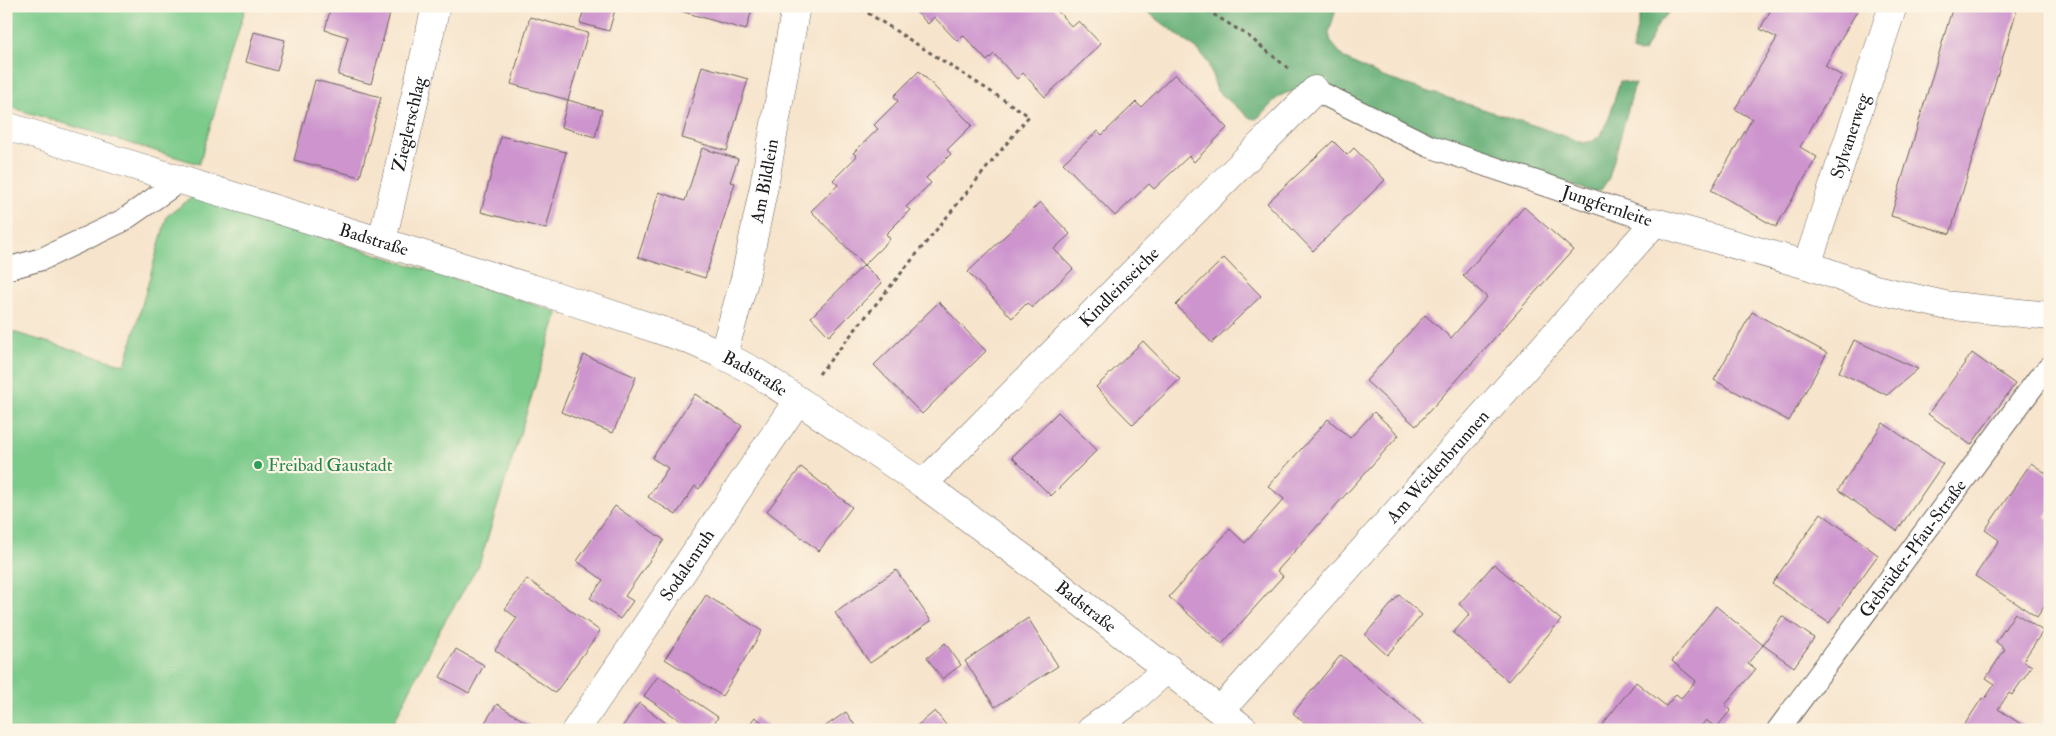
<svg xmlns="http://www.w3.org/2000/svg" width="2056" height="736" font-family="'IM FELL Double Pica',serif">
	<style>
		.green { fill: #7ccb8b; stroke: #4c7454 }
		.forest { fill: #65af77; stroke: #40664a }
		.building { fill: #cd94ce }
		.lines { fill: none; stroke-linecap: round; stroke-linejoin: round }
		.service-casing { stroke: #69625a; stroke-width: 24 }
		.minor-casing { stroke: #69625a; stroke-width: 29 }
		.path { stroke: #69625a; stroke-width: 3; stroke-dasharray: 4 4; stroke-linecap: butt }
		.service { stroke: #fff; stroke-width: 22 }
		.minor { stroke: #fff; stroke-width: 28 }
		.leisure-dot { fill: #2e9e5b; stroke: #fcf5e5; stroke-width: 2 }
		.labels { text-anchor: middle; stroke-width: 4.5; stroke-linejoin: round; paint-order: stroke }
		.street-label { font-size: 18px; fill: #1c1c1c; stroke: #fcf5e5 }
		.leisure-label { font-size: 18px; fill: #27864d; stroke: #fcf5e5; text-anchor: start }
	</style>
	<rect width="100%" height="100%" fill="#fcf5e5"/>
	<filter id="ink" filterUnits="userSpaceOnUse"><feTurbulence type="fractalNoise" baseFrequency=".02" numOctaves="2"/><feDisplacementMap in="SourceGraphic" scale="10" xChannelSelector="R" yChannelSelector="G"/><feConvolveMatrix kernelMatrix="1 2 1 2 8 2 1 2 1" color-interpolation-filters="sRGB"/></filter>
	<filter id="wash" filterUnits="userSpaceOnUse"><feTurbulence type="fractalNoise" baseFrequency=".0096" numOctaves="4" result="noise"/><feDisplacementMap in="SourceGraphic" scale="20" xChannelSelector="R" yChannelSelector="G"/><feGaussianBlur stdDeviation="1.12" result="paint"/><feColorMatrix in="noise" values="0 0 0 0 0 0 0 0 0 0 0 0 0 0 0 0 0 1.4 0 .05"/><feComposite in="paint" operator="in"/></filter>
	<g filter="url(#wash)">
		<rect width="100%" height="100%" fill="#f7e4cc"/>
		<!-- green -->
		<g class="green">
			<polygon points="6,6 246,6 199,164 6,106"/>
			<polygon points="194,196 558,312 479,565 439,631 390,730 6,730 6,330 125,365 167,216"/>
		</g>
		<!-- forest -->
		<g class="forest">
			<path d="M1140 6H1337L1329 33 1331 42 1345 59 1383 77 1539 127 1583 143 1593 141 1601 134 1609 118 1620 81 1635 84 1609 178 1601 190 1593 192 1295 91C1273 94 1272 108 1256 119L1250 118 1217 91 1208 63 1199 51Z"/>
			<polygon points="1642,6 1675,6 1659,23 1644,52 1639,53 1632,50"/>
		</g>
		<g id="blocks">
			<!-- building -->
			<g class="building">
				<polygon points="331,6 392,6 371,84 338,75 348,37 325,30"/>
				<polygon points="585,6 616,6 609,31 580,23"/>
				<polygon points="678,6 753,6 746,30 677,10"/>
				<polygon points="911,6 1040,6 1042,9 1045,6 1053,6 1072,27 1079,21 1101,44 1045,97 1023,73 1017,79 994,54 987,61 963,35 957,41 934,17 928,24"/>
				<polygon points="1773,6 1860,6 1825,66 1842,76 1800,147 1817,157 1776,227 1711,190 1752,119 1735,109 1777,38 1760,29"/>
				<polygon points="1953,6 2018,6 1950,234 1891,216"/>
				<polygon points="530,17 588,33 568,100 511,84"/>
				<polygon points="254,32 285,40 277,71 246,62"/>
				<polygon points="702,66 748,79 727,151 682,138"/>
				<polygon points="919,71 972,125 947,150 951,154 926,178 931,183 906,207 910,210 886,234 890,239 864,265 811,211 838,185 833,180 857,156 853,153 878,129 874,125 898,101 894,96"/>
				<polygon points="1175,74 1227,128 1194,162 1189,156 1154,189 1149,184 1115,216 1063,163 1098,131 1102,135 1136,102 1141,107"/>
				<polygon points="315,80 381,97 360,177 294,160"/>
				<polygon points="568,100 602,110 595,137 561,127"/>
				<polygon points="501,136 566,152 546,229 481,212"/>
				<polygon points="1333,141 1347,155 1354,148 1385,180 1313,251 1267,203"/>
				<polygon points="702,148 738,159 730,182 735,183 705,278 638,257 659,192 685,201"/>
				<polygon points="1040,202 1070,234 1054,249 1073,269 1032,308 1027,303 1012,318 968,272"/>
				<polygon points="1524,207 1573,250 1416,426 1366,381 1425,315 1451,338 1487,297 1463,276"/>
				<polygon points="1224,258 1261,296 1212,343 1176,305"/>
				<polygon points="864,265 882,283 829,336 811,317"/>
				<polygon points="939,302 986,351 922,414 874,365"/>
				<polygon points="1752,312 1827,353 1789,421 1714,380"/>
				<polygon points="1854,340 1918,369 1887,395 1839,372"/>
				<polygon points="1143,341 1180,379 1133,425 1096,387"/>
				<polygon points="1972,353 2015,384 1971,445 1928,414"/>
				<polygon points="584,355 636,377 613,433 561,412"/>
				<polygon points="695,394 742,426 699,489 695,486 676,515 648,497 668,468 652,458"/>
				<polygon points="1058,412 1097,450 1051,496 1012,457"/>
				<polygon points="1374,412 1399,435 1277,571 1283,576 1222,644 1169,597 1230,529 1245,543 1284,499 1268,486 1328,419 1350,438"/>
				<polygon points="1883,423 1943,464 1897,531 1838,490"/>
				<polygon points="2031,463 2050,476 2050,511 2045,517 2050,520 2050,569 2048,572 2050,573 2050,598 2037,617 1975,576 1999,540 1985,530"/>
				<polygon points="801,467 852,507 819,551 767,511"/>
				<polygon points="615,506 664,540 625,596 633,601 620,619 590,598 603,580 577,561"/>
				<polygon points="1821,513 1878,555 1829,623 1772,584"/>
				<polygon points="1494,564 1561,620 1508,681 1453,633 1470,614 1459,604"/>
				<polygon points="896,570 931,621 870,663 835,613"/>
				<polygon points="527,579 600,631 555,693 495,650 517,618 505,609"/>
				<polygon points="706,595 762,631 722,696 665,659"/>
				<polygon points="1399,595 1422,615 1387,655 1365,635"/>
				<polygon points="1716,606 1763,645 1748,663 1756,669 1725,705 1731,710 1716,728 1706,720 1698,730 1598,730 1636,682 1666,706 1676,694 1681,698 1696,681 1672,661"/>
				<polygon points="2015,613 2043,631 2023,661 2032,666 2012,695 2009,693 1998,709 2030,730 1961,730 1982,698 1984,700 1995,684 1986,678 2005,649 1996,642"/>
				<polygon points="1782,616 1814,638 1794,667 1763,645"/>
				<polygon points="1028,618 1058,666 995,707 965,661"/>
				<polygon points="945,643 961,665 942,679 927,658"/>
				<polygon points="456,649 484,665 469,693 440,677"/>
				<polygon points="1341,655 1407,711 1429,730 1310,728 1293,713"/>
				<polygon points="658,676 718,717 710,730 694,730 644,696"/>
				<polygon points="639,703 676,730 620,730"/>
				<polygon points="497,704 538,730 480,730"/>
				<polygon points="935,711 950,730 912,730"/>
				<polygon points="846,712 858,730 820,730 830,723"/>
				<polygon points="755,717 773,730 745,730"/>
			</g>
		</g>
	</g>
	<g filter="url(#ink)">
		<use href="#blocks" fill-opacity="0" stroke="#69625a" stroke-width="1"/>
		<g class="lines">
			<!-- service casing -->
			<g class="service-casing">
				<g id="service">
					<path id="s1" d="M1315 90 1429 146 1655 222"/>
					<polyline points="6,269 42,259 122,221 181,180"/>
					<path id="s2" d="M1778 730 2039 378 2050 367"/>
				</g>
			</g>
			<!-- minor casing -->
			<g class="minor-casing">
				<g id="minor">
					<path id="s3" d="M6 126 544 292 687 339 723 355 759 374 923 484 1038 569 1245 730"/>
					<path id="s4" d="M382 241 436 6"/>
					<path id="s5" d="M1807 265 1893 6"/>
					<path id="s6" d="M723 355 745 278 764 186 796 6"/>
					<path id="s7" d="M923 484 1315 90"/>
					<path id="s8" d="M1221 710 1655 222 1807 265 1875 289 1944 305 2050 316"/>
					<path id="s9" d="M576 730 798 400"/>
					<polyline points="1091,730 1132,700 1168,668"/>
				</g>
			</g>
			<!-- path -->
			<g class="path">
				<polyline points="1200,6 1247,35 1289,69"/>
				<polyline points="819,374 1029,116 857,6"/>
			</g>
			<!-- service -->
			<use href="#service" class="service"/>
			<!-- minor -->
			<use href="#minor" class="minor"/>
		</g>
	</g>
	<!-- markers -->
	<circle class="leisure-dot" cx="258" cy="465" r="5"/>
	<g class="labels">
		<!-- street labels -->
		<g class="street-label">
			<text dy="6" stroke="none"><textPath href="#s4" startOffset="120">Zieglerschlag</textPath></text>
			<text dy="6" stroke="none"><textPath href="#s5" startOffset="136">Sylvanerweg</textPath></text>
			<text dy="6" stroke="none"><textPath href="#s6" startOffset="179">Am Bildlein</textPath></text>
			<text dy="6" stroke="none"><textPath href="#s1" startOffset="315">Jungfernleite</textPath></text>
			<text dy="6" stroke="none"><textPath href="#s3" startOffset="385">Badstraße</textPath></text>
			<text dy="6" stroke="none"><textPath href="#s7" startOffset="278">Kindleinseiche</textPath></text>
			<text dy="6" stroke="none"><textPath href="#s3" startOffset="790">Badstraße</textPath></text>
			<text dy="6" stroke="none"><textPath href="#s8" startOffset="326">Am Weidenbrunnen</textPath></text>
			<text dy="6" stroke="none"><textPath href="#s2" startOffset="226">Gebrüder-Pfau-Straße</textPath></text>
			<text dy="6" stroke="none"><textPath href="#s9" startOffset="199">Sodalenruh</textPath></text>
			<text dy="6" stroke="none"><textPath href="#s3" startOffset="1195">Badstraße</textPath></text>
		</g>
		<!-- leisure labels -->
		<g class="leisure-label">
			<text x="268" y="471">Freibad Gaustadt</text>
		</g>
	</g>
	<!-- margin -->
	<rect width="2056" height="736" fill="none" stroke="#fcf5e5" stroke-width="25"/>
</svg>
